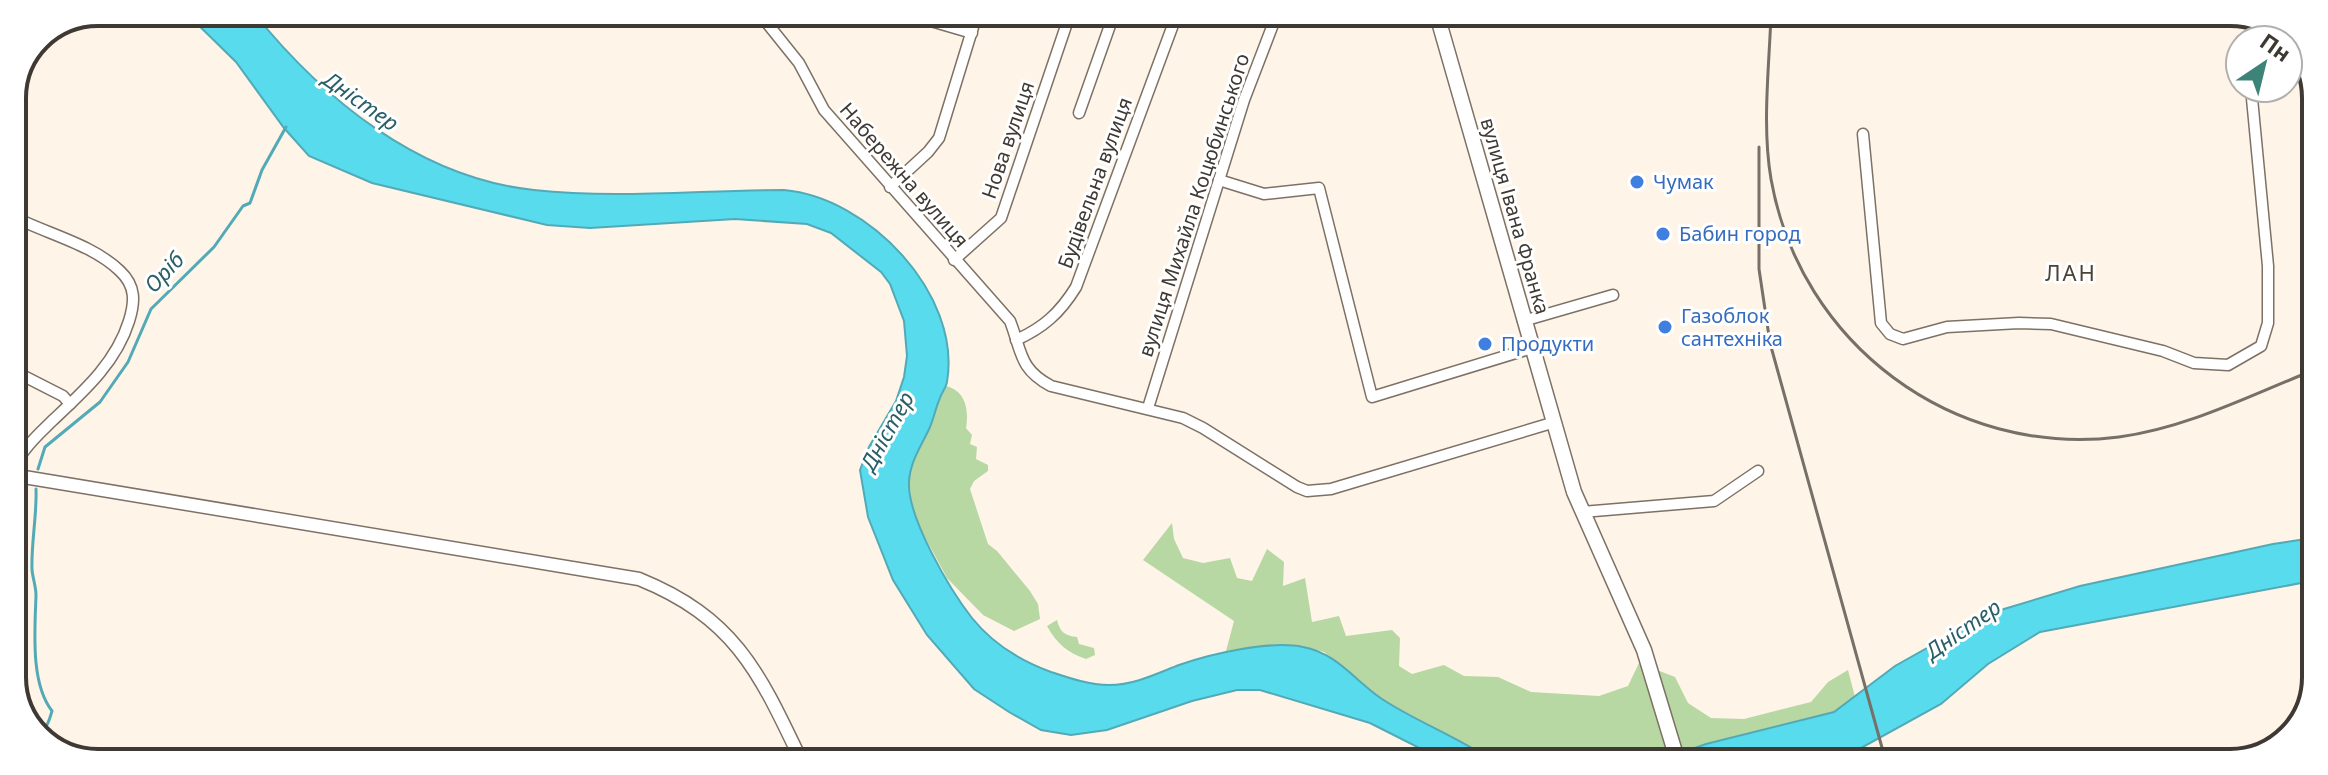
<svg xmlns="http://www.w3.org/2000/svg" width="2328" height="775" font-family="'Noto Sans',sans-serif">
	<style>
		.green { fill: #b7d8a3 }
		.water { fill: #59dbee; stroke: #51aab6; stroke-width: 2 }
		.lines { fill: none; stroke-linecap: round; stroke-linejoin: round }
		.stream { stroke: #51aab6; stroke-width: 3 }
		.minor-casing { stroke: #7c7164; stroke-width: 13 }
		.tertiary-casing { stroke: #7c7164; stroke-width: 15 }
		.secondary-casing { stroke: #7c7164; stroke-width: 17 }
		.minor { stroke: #fff; stroke-width: 10 }
		.tertiary { stroke: #fff; stroke-width: 12 }
		.secondary { stroke: #fff; stroke-width: 14 }
		.rail { stroke: #767068; stroke-width: 3 }
		.shop-dot { fill: #3f7fe0; stroke: #fff; stroke-width: 3 }
		.labels { text-anchor: middle; stroke-width: 6; stroke-linejoin: round; paint-order: stroke }
		.street-label { font-size: 20px; fill: #3e3933; stroke: #fff }
		.shop-label { font-size: 20px; fill: #366cbe; stroke: #fff; text-anchor: start }
		.water-label { font-size: 22px; font-style: italic; fill: #295f67; stroke: #fff }
		.neighbourhood-label { font-size: 22px; letter-spacing: 2px; fill: #4c4236; stroke: #fff }
		.rim { fill: none; stroke: #3e3933; stroke-width: 4 }
	</style>
	<rect width="100%" height="100%" fill="#fef4e8"/>
	<!-- green -->
	<g class="green">
		<path d="M946 386C966 391 969 410 966 428L972 435 970 444 977 447 976 459 988 465V471L974 481 970 489 988 544 997 551 1030 591 1038 604 1040 619 1014 631 983 615 947 578 920 528 912 506 909 482 911 467Z"/>
		<polygon points="1172,523 1174,539 1183,558 1203,563 1230,558 1237,578 1252,581 1267,549 1284,562 1283,586 1305,578 1312,622 1339,616 1346,636 1392,630 1400,638 1399,666 1412,674 1444,665 1464,676 1498,677 1531,692 1599,696 1628,686 1639,663 1675,677 1688,703 1711,718 1744,719 1811,702 1828,682 1848,670 1855,697 1834,712 1706,744 1656,762 1493,761 1382,699 1324,652 1299,646 1226,651 1234,621 1143,560"/>
		<path d="M1057 620C1060 632 1065 636 1077 637L1079 644 1094 648 1095 655 1086 659C1068 653 1056 643 1047 626Z"/>
	</g>
	<!-- water -->
	<g class="water">
		<path d="M185 12H253C323 99 419 178 534 190 616 199 701 190 784 190 868 197 962 294 947 382 946 388 942 392 940 398 936 407 934 417 930 427 922 445 910 461 909 482 907 517 950 590 972 618 992 643 1021 661 1051 672 1069 678 1089 685 1109 685 1134 685 1156 674 1179 665 1210 654 1270 640 1303 647 1337 653 1355 681 1382 699 1417 722 1458 737 1493 761H1445L1370 723 1260 690H1237L1192 701 1107 730 1071 735 1041 730 1009 712 974 689 927 635 893 580 868 517 860 470 869 447 896 401 904 377 907 356 904 321 890 284 881 272 831 233 807 224 735 219 590 228 547 225 372 183 309 156 284 128 236 62Z"/>
		<polygon points="2313,538 2312,581 2040,632 1988,664 1941,704 1861,748 1795,762 1656,762 1706,744 1834,712 1895,666 1970,624 2004,609 2080,586 2273,544"/>
	</g>
	<g class="lines">
		<!-- stream -->
		<g class="stream">
			<polyline points="38,469 45,447 100,402 128,362 151,309 214,247 243,206 250,203 262,170 286,127"/>
			<path d="M36 734C47 730 49 721 52 711 30 683 35 629 36 595 36 587 33 579 32 570 31 543 37 516 36 489"/>
		</g>
		<!-- minor casing -->
		<g class="minor-casing">
			<g id="minor">
				<path d="M759 13 799 63 824 110 1010 321C1022 352 1019 369 1051 386L1183 418 1203 428 1297 487 1307 491 1331 489 1555 422"/>
				<polyline points="907,14 972,33"/>
				<polyline points="2288,73 2309,74"/>
				<polyline points="1079,113 1114,14"/>
				<polyline points="1863,134 1881,323 1890,334 1903,339 1947,327 2019,323 2051,324 2163,351 2194,363 2228,365 2261,346 2268,323 2268,266 2251,88"/>
				<polyline points="1219,180 1264,194 1319,188 1372,397 1532,348"/>
				<polyline points="890,187 928,152 939,138 977,14"/>
				<path d="M12 216C47 234 92 244 120 271 136 286 135 302 129 321 116 363 83 392 52 421 41 432 28 443 20 457 1 488 28 544 12 570"/>
				<polyline points="954,260 1001,218 1070,14"/>
				<polyline points="1523,321 1613,295"/>
				<path d="M1016 340C1043 328 1060 313 1076 287L1177 14"/>
				<polyline points="12,370 63,396 70,404"/>
				<polyline points="1148,408 1244,100 1277,14"/>
				<polyline points="1582,512 1714,501 1758,471"/>
			</g>
		</g>
		<!-- tertiary casing -->
		<g class="tertiary-casing">
			<path id="tertiary" d="M12 475 639 579C735 618 759 672 801 760"/>
		</g>
		<!-- secondary casing -->
		<g class="secondary-casing">
			<polyline id="secondary" points="1437,15 1574,492 1644,650 1678,762"/>
		</g>
		<!-- minor -->
		<use href="#minor" class="minor"/>
		<!-- tertiary -->
		<use href="#tertiary" class="tertiary"/>
		<!-- secondary -->
		<use href="#secondary" class="secondary"/>
		<!-- rail -->
		<g class="rail">
			<path d="M1771 15C1769 69 1762 126 1771 179 1800 344 1953 458 2119 437 2187 428 2251 395 2314 370"/>
			<polyline points="1759,147 1759,269 1770,343 1886,762"/>
		</g>
	</g>
	<!-- markers -->
	<g class="shop-dot">
		<circle cx="1637" cy="182" r="8"/>
		<circle cx="1663" cy="234" r="8"/>
		<circle cx="1665" cy="327" r="8"/>
		<circle cx="1485" cy="344" r="8"/>
	</g>
	<g class="labels">
		<!-- street labels -->
		<g class="street-label">
			<text transform="translate(1008 140) rotate(-71)" y="7">Нова вулиця</text>
			<text transform="translate(904 175) rotate(49)" y="7">Набережна вулиця</text>
			<text transform="translate(1095 183) rotate(-70)" y="7">Будівельна вулиця</text>
			<text transform="translate(1194 205) rotate(-72)" y="7">вулиця Михайла Коцюбинського</text>
			<text transform="translate(1515 216) rotate(74)" y="7">вулиця Івана Франка</text>
		</g>
		<!-- shop labels -->
		<g class="shop-label">
			<text x="1653" y="189">Чумак</text>
			<text x="1679" y="241">Бабин город</text>
			<text x="1681" y="323">Газоблок<tspan x="1681" dy="23">сантехніка</tspan></text>
			<text x="1501" y="351">Продукти</text>
		</g>
		<!-- water labels -->
		<g class="water-label">
			<text transform="translate(361 101) rotate(35)" y="8">Дністер</text>
			<text transform="translate(164 272) rotate(-47)" y="8">Оріб</text>
			<text transform="translate(887 431) rotate(-61)" y="8">Дністер</text>
			<text transform="translate(1963 629) rotate(-35)" y="8">Дністер</text>
		</g>
		<!-- neighbourhood labels -->
		<g class="neighbourhood-label">
			<text x="2071" y="281">ЛАН</text>
		</g>
	</g>
	<!-- crop -->
	<path d="M0 0H2328V775H0ZM98 26H2230A72 72 0 0 1 2302 98V677A72 72 0 0 1 2230 749H98A72 72 0 0 1 26 677V98A72 72 0 0 1 98 26Z" fill="#fff" fill-rule="evenodd"/>
	<path class="rim" d="M98 26H2230A72 72 0 0 1 2302 98V677A72 72 0 0 1 2230 749H98A72 72 0 0 1 26 677V98A72 72 0 0 1 98 26Z"/>
	<!-- north arrow -->
	<g transform="translate(2264 64) rotate(35)"><circle r="38" fill="#ffffff" stroke="#b2b0ad" stroke-width="2"/>
	<path d="M0-6L14 30L0 20L-14 30Z" fill="#3e8378"/>
	<text y="-12" font-size="22" font-weight="bold" text-anchor="middle" fill="#3e3933">Пн</text>
	</g>
</svg>
